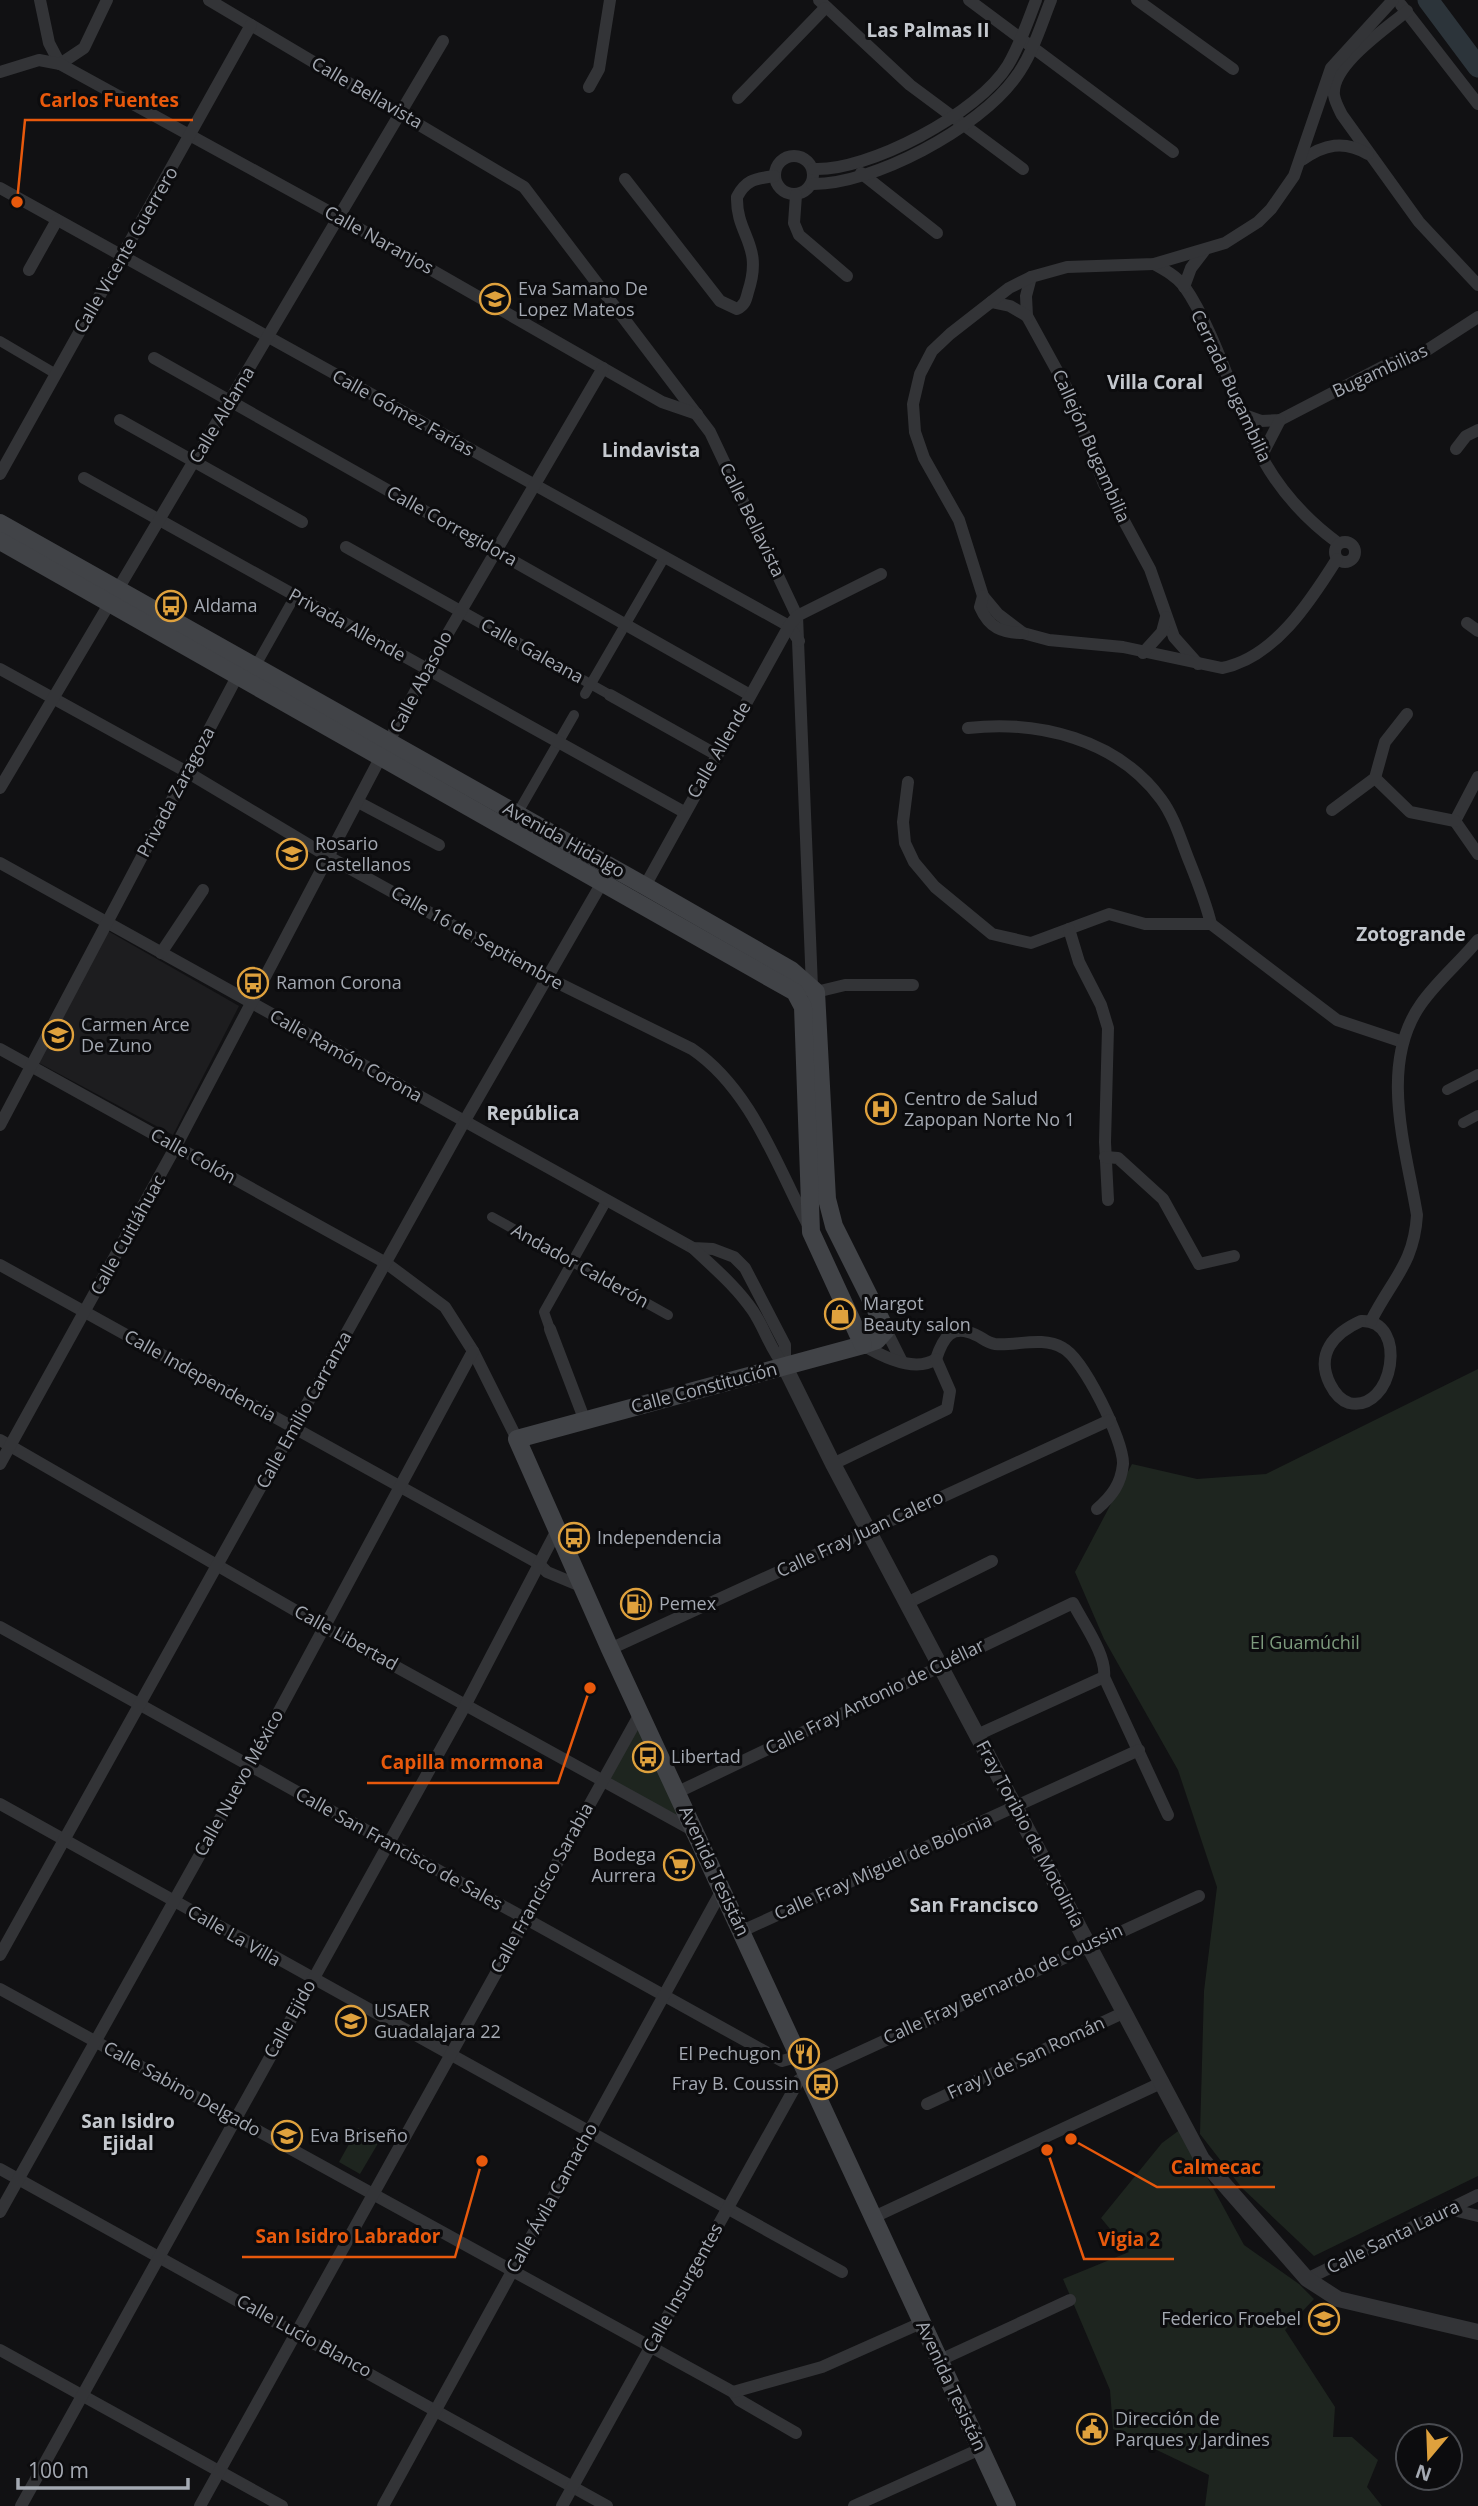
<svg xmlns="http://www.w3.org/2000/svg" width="1478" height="2506" font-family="'Open Sans',sans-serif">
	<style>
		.built { fill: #1d1d1f }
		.green { fill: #1e251f }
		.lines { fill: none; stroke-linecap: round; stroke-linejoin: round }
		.river { stroke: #2c343a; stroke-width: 21 }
		.pedestrian { stroke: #333437; stroke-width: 10 }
		.minor { stroke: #333437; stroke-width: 12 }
		.tertiary { stroke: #333437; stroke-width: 16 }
		.secondary { stroke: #414347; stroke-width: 18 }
		.labels { text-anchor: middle; stroke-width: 6; stroke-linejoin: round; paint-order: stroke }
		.street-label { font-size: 18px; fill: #a4a9b2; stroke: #0c0c0e }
		.poi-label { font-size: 18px; fill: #a4a9b2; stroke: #0c0c0e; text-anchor: start }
		.park-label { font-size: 18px; fill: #7d9b7d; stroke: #0c0c0e }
		.neighbourhood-label { font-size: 19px; font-weight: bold; fill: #c4c8ce; stroke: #0c0c0e }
		.leader { fill: none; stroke: #e8590c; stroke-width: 2.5 }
		.callout-dot { fill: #e8590c; stroke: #0c0c0e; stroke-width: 2.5 }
		.callout-label { font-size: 19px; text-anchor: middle; font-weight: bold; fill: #e8590c; stroke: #0c0c0e; stroke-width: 6; stroke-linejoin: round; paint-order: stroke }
	</style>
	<rect width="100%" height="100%" fill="#111113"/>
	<!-- built -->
	<polygon class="built" points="108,931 239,1006 173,1135 39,1063"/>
	<!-- green -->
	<g class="green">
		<polygon points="1478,1369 1478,2176 1314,2256 1242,2188 1200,2134 1204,1991 1217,1887 1178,1770 1104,1639 1075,1572 1132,1464 1197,1479 1266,1474"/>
		<polygon points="638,1722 679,1816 607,1779"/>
		<polygon points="358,2128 380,2140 360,2174 339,2162"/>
		<polygon points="1181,2129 1244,2245 1299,2284 1314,2299 1285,2330 1335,2407 1333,2437 1352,2437 1378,2460 1367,2487 1382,2506 1205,2506 1209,2475 1113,2429 1110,2390 1063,2279 1129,2252 1101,2218 1162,2143"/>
	</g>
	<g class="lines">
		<!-- river -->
		<polyline class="river" points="1428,0 1478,67"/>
		<!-- pedestrian -->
		<g class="pedestrian">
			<polyline points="0,341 56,374"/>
			<polyline points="255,667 295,596"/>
			<polyline points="560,667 610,695"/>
			<polyline points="585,694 664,558"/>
			<polyline points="517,814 574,715"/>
			<polyline points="1447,1090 1478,1074"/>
			<polyline points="1463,1123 1478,1115"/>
			<polyline points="492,1217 668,1315"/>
			<polyline points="550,1329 544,1312 607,1200"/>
		</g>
		<!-- minor -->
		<g class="minor">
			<polyline points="40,0 49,43 60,64"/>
			<polyline points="209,0 524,187 710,432 797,616 812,987"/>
			<polyline points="819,0 910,85 1023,169"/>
			<polyline points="969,0 1173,152"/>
			<polyline points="1137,0 1233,69"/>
			<polyline points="1401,5 1478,104"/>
			<path d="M1407 11C1386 29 1331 65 1334 95 1335 102 1339 109 1342 115L1419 222 1478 285"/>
			<polyline points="60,64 84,48 107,0"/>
			<polyline points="0,72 39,60 60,64 339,217 662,402 697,414"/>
			<polyline points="589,87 599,69 610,0"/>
			<polyline points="738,98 825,8"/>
			<circle cx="794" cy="175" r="19"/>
			<path d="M1302 160C1324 144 1344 140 1368 154"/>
			<path d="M813 169C868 172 979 113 1008 65 1020 45 1028 21 1036 0"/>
			<polyline points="861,173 937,233"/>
			<path d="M625 179 720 301 737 309C745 305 746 300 748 292 764 244 736 236 737 197 746 179 756 179 774 176"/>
			<path d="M812 184C873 185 979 128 1015 78 1032 56 1041 25 1051 0"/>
			<polyline points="0,188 789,626 799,641"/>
			<polyline points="796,195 794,223 799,235 847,276"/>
			<path d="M1154 264C1165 270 1176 276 1184 286 1212 326 1232 392 1252 437 1271 481 1300 515 1338 543"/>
			<polyline points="29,270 57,220"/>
			<polyline points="1031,277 1026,296 1027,316 1066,387 1104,484 1150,569 1174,637 1198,664"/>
			<polyline points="1184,287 1191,268 1204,251"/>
			<polyline points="991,302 1010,306 1027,316"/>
			<polyline points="154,358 750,695"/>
			<polyline points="1244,415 1261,421 1280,420 1386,365 1421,354 1478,317"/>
			<polyline points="120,420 302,522"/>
			<polyline points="1456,449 1466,436 1478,430"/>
			<polyline points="1262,455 1280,420"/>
			<polyline points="0,474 251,25"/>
			<polyline points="84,478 684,812"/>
			<circle cx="1345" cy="552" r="10"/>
			<polyline points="346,547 560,667"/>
			<path d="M1337 559C1310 602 1274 658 1222 668L1123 647 1049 640 1023 633 998 614 983 596 959 520 924 458 915 432 913 404 920 374 932 351 950 334 1009 288 1031 277 1067 267 1154 264 1225 243 1258 222 1271 209 1294 176 1331 68 1393 0"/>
			<path d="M983 596 980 607C989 628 1002 633 1023 633"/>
			<polyline points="1467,623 1478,631"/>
			<polyline points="1143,653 1162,632 1166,617"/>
			<path d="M0 669 187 772 329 857 548 978 692 1049C751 1089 776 1164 808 1225"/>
			<polyline points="610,695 717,755"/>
			<path d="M968 728C1038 720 1117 739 1161 799 1175 818 1181 841 1190 863 1198 883 1206 903 1211 924"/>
			<polyline points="1478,777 1455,821 1478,854"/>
			<polyline points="1375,778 1410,812 1455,821"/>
			<polyline points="908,782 903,822 905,843 914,862 935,887 992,934 1031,943 1109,914 1145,924 1211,924 1337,1020 1403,1042"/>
			<polyline points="0,788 443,41"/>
			<polyline points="358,802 439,845"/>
			<polyline points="1332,810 1375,778 1385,742 1407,714"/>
			<polyline points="0,863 693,1248 713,1249 734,1257 745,1268 785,1345 785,1367"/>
			<polyline points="645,886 789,626 797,616 881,574"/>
			<polyline points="1069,929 1079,962 1101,1005 1108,1028 1105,1142 1108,1200"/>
			<polyline points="161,953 203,890"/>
			<polyline points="816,992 845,985 913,985"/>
			<polyline points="0,1049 386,1263 445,1307 473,1351 517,1439"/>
			<polyline points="0,1125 240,671"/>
			<polyline points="1105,1157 1118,1158 1163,1199 1199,1264 1234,1256"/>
			<path d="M693 1248C714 1268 736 1286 753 1311 765 1329 770 1349 785 1367"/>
			<polyline points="0,1265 538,1563 547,1572 583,1587"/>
			<path d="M1361 1321C1409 1319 1394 1413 1349 1403 1340 1400 1334 1392 1330 1384 1315 1354 1334 1333 1361 1321Z"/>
			<path d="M1371 1321C1392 1279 1414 1264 1417 1215 1406 1148 1378 1065 1421 1004 1437 981 1460 962 1478 940"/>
			<polyline points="550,1329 585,1421"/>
			<polyline points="886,1330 901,1360"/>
			<path d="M863 1345C883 1357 915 1373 936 1359 943 1338 951 1323 976 1335 983 1338 987 1343 995 1344 1017 1346 1042 1336 1063 1348 1083 1358 1124 1441 1123 1464 1121 1484 1112 1496 1097 1509"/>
			<polyline points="0,1440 324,1627 694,1831"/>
			<polyline points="0,1464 176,1146 427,669 603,368"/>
			<polyline points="833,1464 947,1409 950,1391 936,1359"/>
			<polyline points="907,1603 992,1561"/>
			<polyline points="0,1627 782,2061 800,2056"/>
			<polyline points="610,1649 1110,1420"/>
			<polyline points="977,1735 1104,1677"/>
			<path d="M678 1792 1073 1603C1083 1623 1107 1655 1104 1677L1168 1815"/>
			<polyline points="0,1804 842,2272"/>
			<polyline points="742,1931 1139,1750"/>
			<polyline points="0,1955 464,1122 611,867"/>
			<polyline points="0,1989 733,2392 739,2400 796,2433"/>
			<polyline points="927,2104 1125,2012"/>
			<polyline points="0,2169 607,2506"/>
			<polyline points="1449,2209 1478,2216"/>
			<polyline points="0,2212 249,1767 473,1351"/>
			<polyline points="874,2217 1163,2082"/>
			<polyline points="1307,2279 1478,2195"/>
			<polyline points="0,2350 282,2506"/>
			<polyline points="938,2361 1070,2300"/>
			<polyline points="733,2392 822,2367 921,2323"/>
			<polyline points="21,2506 466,1704 557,1530"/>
			<polyline points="200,2506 641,1712"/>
			<polyline points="383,2506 722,1890"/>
			<polyline points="562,2506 799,2080 1199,1896"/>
			<polyline points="854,2506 980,2449"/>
		</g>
		<!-- tertiary -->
		<polyline class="tertiary" points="785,1367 833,1464 1202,2159 1307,2279 1338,2299 1478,2332"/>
		<!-- secondary -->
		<g class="secondary">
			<polyline points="0,523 645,886 791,970 816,992 827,1199 834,1226 886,1330 877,1340 863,1345 517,1439 610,1649 1007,2506"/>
			<polyline points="0,541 795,992 803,1007 811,1232 863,1345"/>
		</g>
	</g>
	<!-- icons -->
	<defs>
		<g id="school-ring" transform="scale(1.575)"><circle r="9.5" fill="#0c0c0e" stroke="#dfa13d" stroke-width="1.5"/><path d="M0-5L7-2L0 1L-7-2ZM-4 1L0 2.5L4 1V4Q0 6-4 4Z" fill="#dfa13d"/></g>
		<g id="bus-ring" transform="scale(1.575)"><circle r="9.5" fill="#0c0c0e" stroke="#dfa13d" stroke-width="1.5"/><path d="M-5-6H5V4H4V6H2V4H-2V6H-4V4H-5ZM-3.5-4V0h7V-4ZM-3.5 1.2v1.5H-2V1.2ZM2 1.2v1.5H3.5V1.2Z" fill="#dfa13d"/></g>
		<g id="hospital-ring" transform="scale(1.575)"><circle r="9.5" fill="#0c0c0e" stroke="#dfa13d" stroke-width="1.5"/><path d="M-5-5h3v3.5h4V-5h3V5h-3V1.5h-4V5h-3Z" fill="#dfa13d"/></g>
		<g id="shop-ring" transform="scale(1.575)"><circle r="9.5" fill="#0c0c0e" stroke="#dfa13d" stroke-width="1.5"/><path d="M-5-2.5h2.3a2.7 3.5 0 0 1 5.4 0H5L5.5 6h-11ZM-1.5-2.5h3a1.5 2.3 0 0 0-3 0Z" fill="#dfa13d"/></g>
		<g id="fuel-ring" transform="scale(1.575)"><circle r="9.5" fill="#0c0c0e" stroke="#dfa13d" stroke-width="1.5"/><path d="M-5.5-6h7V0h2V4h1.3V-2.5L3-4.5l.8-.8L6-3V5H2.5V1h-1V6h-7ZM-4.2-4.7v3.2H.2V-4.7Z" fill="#dfa13d"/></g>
		<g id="supermarket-ring" transform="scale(1.575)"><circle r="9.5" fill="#0c0c0e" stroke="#dfa13d" stroke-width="1.5"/><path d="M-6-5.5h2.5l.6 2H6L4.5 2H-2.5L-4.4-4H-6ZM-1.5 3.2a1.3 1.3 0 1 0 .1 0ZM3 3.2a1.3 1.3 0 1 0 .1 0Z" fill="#dfa13d"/></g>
		<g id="restaurant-ring" transform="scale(1.575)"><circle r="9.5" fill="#0c0c0e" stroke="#dfa13d" stroke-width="1.5"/><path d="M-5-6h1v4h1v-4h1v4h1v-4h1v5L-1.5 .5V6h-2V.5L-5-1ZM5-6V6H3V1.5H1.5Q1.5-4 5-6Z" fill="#dfa13d"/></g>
		<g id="civic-ring" transform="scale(1.575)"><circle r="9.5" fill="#0c0c0e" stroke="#dfa13d" stroke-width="1.5"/><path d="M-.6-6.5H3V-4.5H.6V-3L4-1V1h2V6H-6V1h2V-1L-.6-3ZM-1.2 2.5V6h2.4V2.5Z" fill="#dfa13d"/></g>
	</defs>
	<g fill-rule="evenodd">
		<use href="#school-ring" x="495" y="299"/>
		<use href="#bus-ring" x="171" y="606"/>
		<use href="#school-ring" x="292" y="854"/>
		<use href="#bus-ring" x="253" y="983"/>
		<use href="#school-ring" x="58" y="1035"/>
		<use href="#hospital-ring" x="881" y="1109"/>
		<use href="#shop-ring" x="840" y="1314"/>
		<use href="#bus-ring" x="574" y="1538"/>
		<use href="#fuel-ring" x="636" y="1604"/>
		<use href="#bus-ring" x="648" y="1757"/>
		<use href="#supermarket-ring" x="679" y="1865"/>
		<use href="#school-ring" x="351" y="2021"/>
		<use href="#restaurant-ring" x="804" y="2054"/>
		<use href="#bus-ring" x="822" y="2084"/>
		<use href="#school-ring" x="287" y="2136"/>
		<use href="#school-ring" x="1324" y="2319"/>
		<use href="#civic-ring" x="1092" y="2429"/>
	</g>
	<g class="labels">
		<!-- street labels -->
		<g class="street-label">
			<text transform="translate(367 93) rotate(30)" y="6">Calle Bellavista</text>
			<text transform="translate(379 240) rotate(29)" y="6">Calle Naranjos</text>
			<text transform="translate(126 250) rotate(-60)" y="6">Calle Vicente Guerrero</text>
			<text transform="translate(1380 371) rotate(-25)" y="6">Bugambilias</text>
			<text transform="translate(1231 386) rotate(65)" y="6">Cerrada Bugambilia</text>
			<text transform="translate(403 413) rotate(29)" y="6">Calle Gómez Farías</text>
			<text transform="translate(222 415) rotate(-59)" y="6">Calle Aldama</text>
			<text transform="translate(1091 446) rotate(66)" y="6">Callejón Bugambilia</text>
			<text transform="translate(752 520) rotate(64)" y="6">Calle Bellavista</text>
			<text transform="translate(452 526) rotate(29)" y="6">Calle Corregidora</text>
			<text transform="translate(347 625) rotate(29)" y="6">Privada Allende</text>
			<text transform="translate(532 651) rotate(29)" y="6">Calle Galeana</text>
			<text transform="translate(421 682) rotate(-62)" y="6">Calle Abasolo</text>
			<text transform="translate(719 750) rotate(-60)" y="6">Calle Allende</text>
			<text transform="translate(176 792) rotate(-62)" y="6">Privada Zaragoza</text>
			<text transform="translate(564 840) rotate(29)" y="6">Avenida Hidalgo</text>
			<text transform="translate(477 938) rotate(29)" y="6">Calle 16 de Septiembre</text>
			<text transform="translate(346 1056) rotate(29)" y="6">Calle Ramón Corona</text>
			<text transform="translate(193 1156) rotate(29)" y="6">Calle Colón</text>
			<text transform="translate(128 1235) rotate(-61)" y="6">Calle Cuitláhuac</text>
			<text transform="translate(580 1266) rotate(29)" y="6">Andador Calderón</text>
			<text transform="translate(200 1376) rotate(29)" y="6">Calle Independencia</text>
			<text transform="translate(704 1388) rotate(-15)" y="6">Calle Constitución</text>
			<text transform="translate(304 1410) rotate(-61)" y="6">Calle Emilio Carranza</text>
			<text transform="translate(860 1534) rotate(-25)" y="6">Calle Fray Juan Calero</text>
			<text transform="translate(346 1638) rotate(29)" y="6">Calle Libertad</text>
			<text transform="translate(875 1697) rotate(-26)" y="6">Calle Fray Antonio de Cuéllar</text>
			<text transform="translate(239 1783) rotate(-61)" y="6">Calle Nuevo México</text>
			<text transform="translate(1030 1834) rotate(62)" y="6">Fray Toribio de Motolinía</text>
			<text transform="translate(399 1849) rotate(29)" y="6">Calle San Francisco de Sales</text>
			<text transform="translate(883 1867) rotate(-24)" y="6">Calle Fray Miguel de Bolonia</text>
			<text transform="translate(714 1871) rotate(65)" y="6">Avenida Tesistán</text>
			<text transform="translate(542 1888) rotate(-61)" y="6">Calle Francisco Sarabia</text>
			<text transform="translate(234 1936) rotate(30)" y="6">Calle La Villa</text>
			<text transform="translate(1003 1984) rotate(-25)" y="6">Calle Fray Bernardo de Coussin</text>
			<text transform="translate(290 2019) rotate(-61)" y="6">Calle Ejido</text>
			<text transform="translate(1026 2058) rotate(-25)" y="6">Fray J de San Román</text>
			<text transform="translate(182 2089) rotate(29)" y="6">Calle Sabino Delgado</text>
			<text transform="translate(552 2198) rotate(-61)" y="6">Calle Ávila Camacho</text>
			<text transform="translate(1393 2237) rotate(-26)" y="6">Calle Santa Laura</text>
			<text transform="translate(683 2288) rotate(-61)" y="6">Calle Insurgentes</text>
			<text transform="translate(304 2336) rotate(29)" y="6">Calle Lucio Blanco</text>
			<text transform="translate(951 2386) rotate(65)" y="6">Avenida Tesistán</text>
		</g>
		<!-- poi labels -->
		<g class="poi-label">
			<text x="518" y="295">Eva Samano De<tspan x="518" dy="21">Lopez Mateos</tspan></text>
			<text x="194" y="612">Aldama</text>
			<text x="315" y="850">Rosario<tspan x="315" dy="21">Castellanos</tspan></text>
			<text x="276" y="989">Ramon Corona</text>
			<text x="81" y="1031">Carmen Arce<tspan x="81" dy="21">De Zuno</tspan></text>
			<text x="904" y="1105">Centro de Salud<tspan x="904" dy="21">Zapopan Norte No 1</tspan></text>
			<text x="863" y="1310">Margot<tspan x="863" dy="21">Beauty salon</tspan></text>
			<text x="597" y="1544">Independencia</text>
			<text x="659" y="1610">Pemex</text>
			<text x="671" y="1763">Libertad</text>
			<text x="656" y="1861" text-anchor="end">Bodega<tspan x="656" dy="21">Aurrera</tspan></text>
			<text x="374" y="2017">USAER<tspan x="374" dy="21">Guadalajara 22</tspan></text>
			<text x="781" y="2060" text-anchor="end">El Pechugon</text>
			<text x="799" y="2090" text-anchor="end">Fray B. Coussin</text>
			<text x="310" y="2142">Eva Briseño</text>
			<text x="1301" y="2325" text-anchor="end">Federico Froebel</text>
			<text x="1115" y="2425">Dirección de<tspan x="1115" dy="21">Parques y Jardines</tspan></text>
		</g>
		<!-- park labels -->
		<g class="park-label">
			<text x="1305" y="1649">El Guamúchil</text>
		</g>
		<!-- neighbourhood labels -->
		<g class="neighbourhood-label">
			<text x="928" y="37">Las Palmas II</text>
			<text x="1155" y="389">Villa Coral</text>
			<text x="651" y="457">Lindavista</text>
			<text x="1411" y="941">Zotogrande</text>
			<text x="533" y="1120">República</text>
			<text x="974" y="1912">San Francisco</text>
			<text x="128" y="2128">San Isidro<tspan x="128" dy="22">Ejidal</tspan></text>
		</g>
	</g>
	<!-- callouts -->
	<path class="leader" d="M17 202L25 120H193M590 1688L558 1783H367M1071 2139L1157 2187H1275M482 2161L455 2257H242M1047 2150L1084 2259H1174"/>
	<g class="callout-dot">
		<circle cx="17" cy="202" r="7"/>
		<circle cx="590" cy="1688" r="7"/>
		<circle cx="1071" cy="2139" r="7"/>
		<circle cx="482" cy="2161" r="7"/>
		<circle cx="1047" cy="2150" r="7"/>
	</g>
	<g class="callout-label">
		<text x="109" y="107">Carlos Fuentes</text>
		<text x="462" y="1769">Capilla mormona</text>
		<text x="1216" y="2174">Calmecac</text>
		<text x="348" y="2243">San Isidro Labrador</text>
		<text x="1129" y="2246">Vigia 2</text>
	</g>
	<!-- north arrow -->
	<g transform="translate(1429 2457) rotate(199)"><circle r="33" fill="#0c0c0e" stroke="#494b50" stroke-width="2"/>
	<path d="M0-5L12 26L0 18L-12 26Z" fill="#dfa13d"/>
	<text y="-10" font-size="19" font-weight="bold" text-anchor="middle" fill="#a4a9b2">N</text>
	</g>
	<!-- scale -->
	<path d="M18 2478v10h170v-10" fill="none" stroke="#a4a9b2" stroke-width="3.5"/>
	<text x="28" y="2478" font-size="21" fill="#a4a9b2" stroke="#0c0c0e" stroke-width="5" paint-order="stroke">100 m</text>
</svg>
